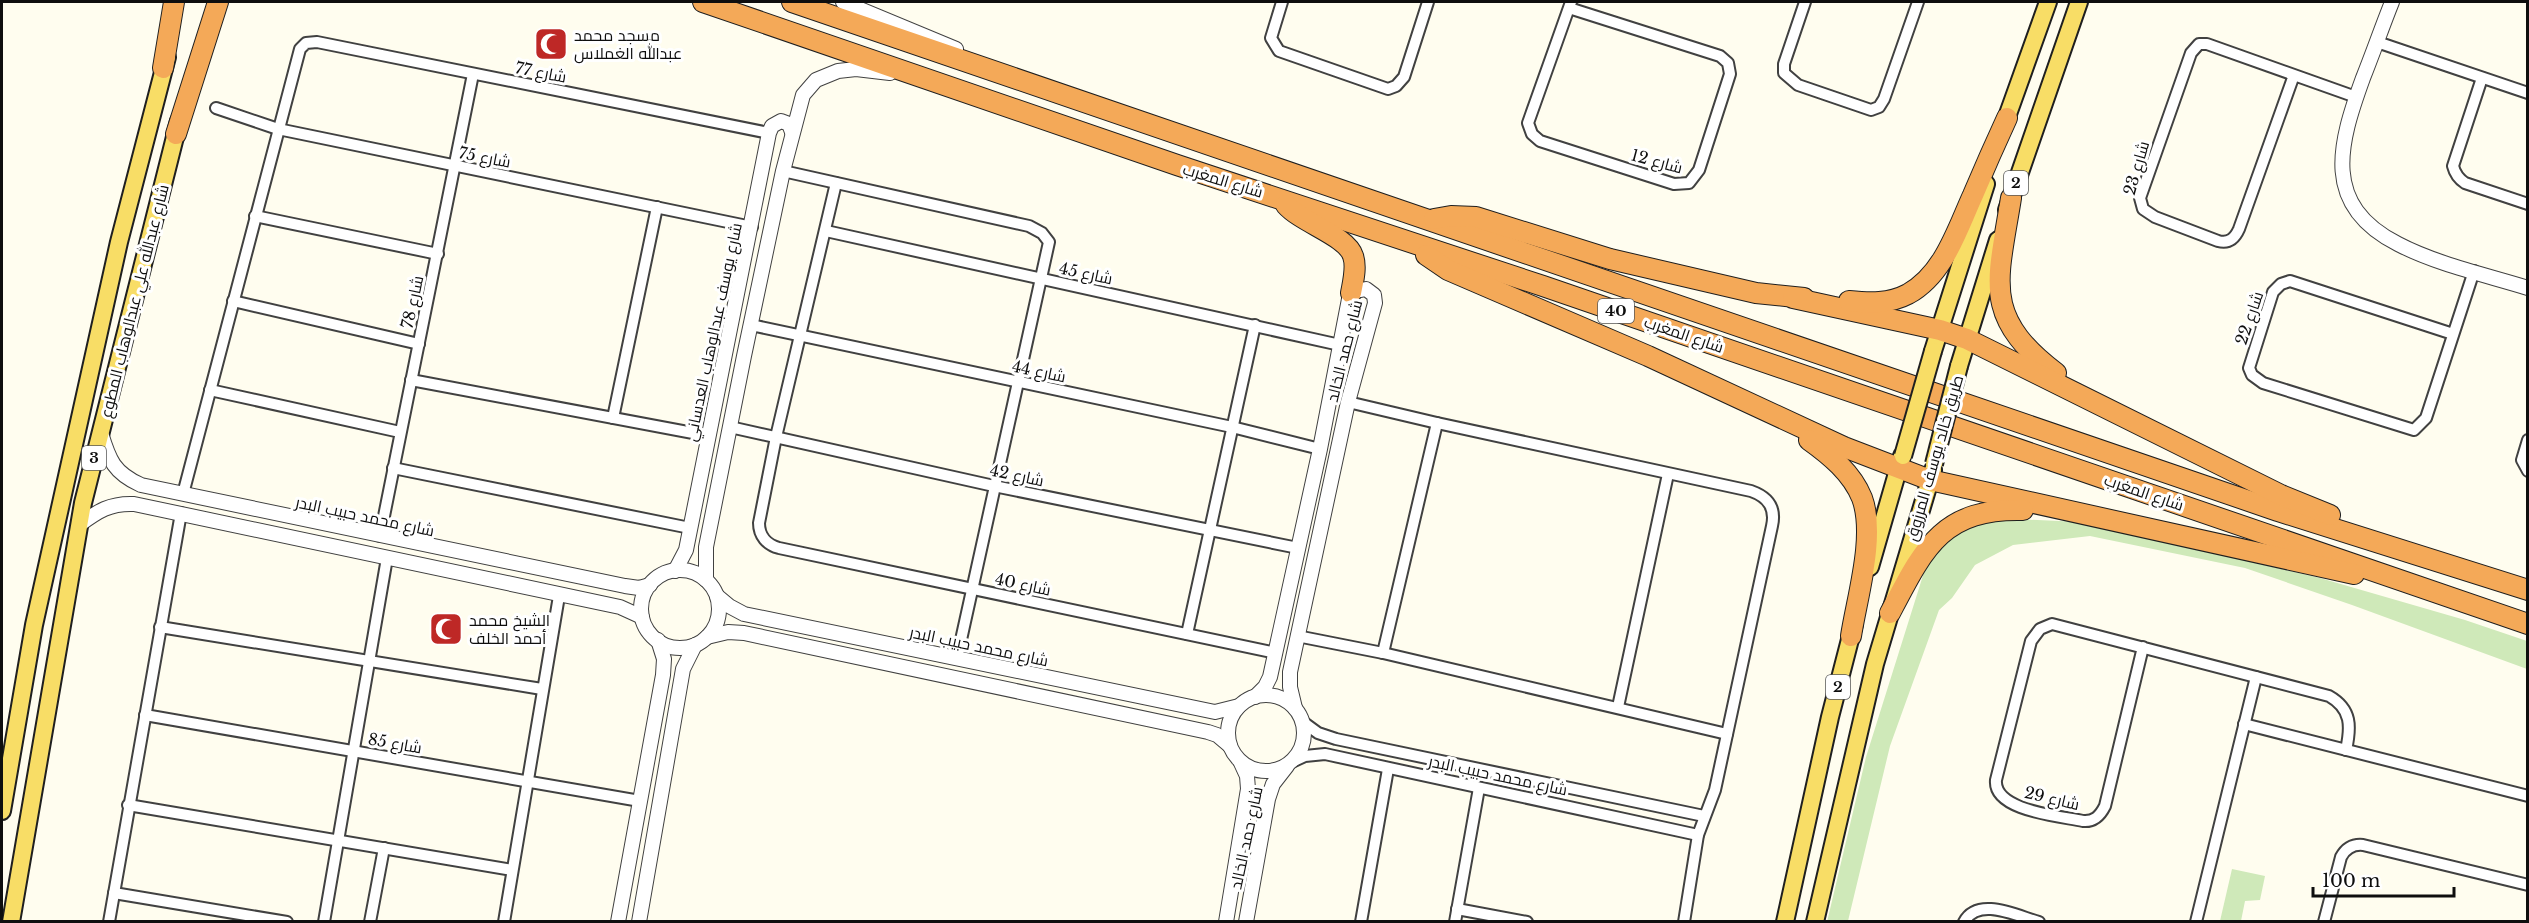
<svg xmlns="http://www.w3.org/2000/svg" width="2529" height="923" font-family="'Libre Baskerville',Cairo,serif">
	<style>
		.green { fill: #cfe9b9 }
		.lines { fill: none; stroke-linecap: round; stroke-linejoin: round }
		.minor-casing { stroke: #414141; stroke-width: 14 }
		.tertiary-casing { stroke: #414141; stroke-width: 16 }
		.primary-casing { stroke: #1f1f1f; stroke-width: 20 }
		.motorway-casing { stroke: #1f1f1f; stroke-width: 22 }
		.minor { stroke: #fff; stroke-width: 10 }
		.tertiary { stroke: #fff; stroke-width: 14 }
		.primary { stroke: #f8dd66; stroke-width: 16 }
		.motorway { stroke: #f4a958; stroke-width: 20 }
		.primary-bridge-casing { stroke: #1f1f1f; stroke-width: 20; stroke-linecap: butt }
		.primary-bridge { stroke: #f8dd66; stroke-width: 16 }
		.labels { text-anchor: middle; stroke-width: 6; stroke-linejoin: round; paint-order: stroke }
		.shield { fill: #fff; stroke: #565656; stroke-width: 1.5 }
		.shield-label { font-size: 15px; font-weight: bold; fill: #0e0e0e }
		.poi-label { font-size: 16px; fill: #0e0e0e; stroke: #fff; text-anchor: start }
		.street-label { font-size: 16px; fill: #0e0e0e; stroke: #fff }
	</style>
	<rect width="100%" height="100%" fill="#fffdef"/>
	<!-- green -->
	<g class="green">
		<polygon points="1970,517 2081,522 2320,578 2465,620 2527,641 2527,669 2352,605 2245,568 2090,536 2013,545 1975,565 1952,598 1939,610 1890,746 1848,921 1827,922 1866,757 1925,569 1942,536"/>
		<polygon points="2232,869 2265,876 2260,900 2245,901 2241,921 2220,921"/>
	</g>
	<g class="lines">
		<!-- minor casing -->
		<g class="minor-casing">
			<g id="minor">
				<polyline points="1282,2 1271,38 1279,51 1388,89 1396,86 1404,77 1428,2"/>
				<polyline points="1805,2 1784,64 1784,73 1798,85 1871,110 1879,107 1884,99 1918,2"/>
				<polyline points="1569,8 1720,56 1728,63 1730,74 1699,170 1689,183 1674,184 1540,141 1532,134 1528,123 1571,2"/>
				<polyline points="2377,42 2528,93"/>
				<path d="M2294 75 2239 229C2235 238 2229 244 2218 241L2155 217 2143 209 2140 198 2191 53 2199 44H2207L2356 97"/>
				<path d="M2482 78 2453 166C2455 174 2459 179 2465 183L2528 204"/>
				<polyline points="216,108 278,129 752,227"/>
				<polyline points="783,171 1029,226 1042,233 1049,242 957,658"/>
				<path d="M836 183 776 437 759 523C759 536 767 545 779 548L1276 653"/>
				<polyline points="255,216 438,254"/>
				<polyline points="826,231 1340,345"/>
				<polyline points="233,301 419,344"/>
				<polyline points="751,325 1232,427 1320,449"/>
				<polyline points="2453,334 2290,281 2281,284 2273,292 2249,368 2252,375 2263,383 2414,430 2426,418 2474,271"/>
				<polyline points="411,380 709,436"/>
				<polyline points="210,390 400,432"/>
				<path d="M1348 402 1437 423 1751 491C1768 497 1776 508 1772 526L1715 790 1698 835 1684 922"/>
				<polyline points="613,418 657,207"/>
				<polyline points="730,427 994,486 1298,548"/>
				<polyline points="2528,440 2522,460 2528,471"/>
				<polyline points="393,468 690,528"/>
				<polyline points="183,494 300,49 306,43 317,42 769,133"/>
				<polyline points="380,536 473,74"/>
				<polyline points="160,627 542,689"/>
				<polyline points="1187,634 1255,325"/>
				<polyline points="1297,636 1383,653 1727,734"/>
				<path d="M2143 647 2105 806C2100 816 2094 822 2083 821 2060 816 1993 811 1996 780L2031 641 2040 629 2052 624 2329 696C2352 709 2351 727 2346 750"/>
				<polyline points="1383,653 1437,423"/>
				<polyline points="1618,707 1668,474"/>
				<polyline points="145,715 640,801"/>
				<polyline points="1303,722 1318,733 1336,739 1704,816"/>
				<polyline points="2244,724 2528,796"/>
				<polyline points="1292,762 1305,756 1325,754 1698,835"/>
				<polyline points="128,805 512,870"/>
				<polyline points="114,893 287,922"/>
				<polyline points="1457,909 1527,922"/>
				<polyline points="109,922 181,513"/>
				<polyline points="324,922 387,558"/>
				<polyline points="370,922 384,848"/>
				<polyline points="504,922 559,596"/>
				<polyline points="1361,922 1388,769"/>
				<polyline points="1455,922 1479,788"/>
				<path d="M1964 922C1978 896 2017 916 2039 922"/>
				<polyline points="2196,922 2256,677"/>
				<path d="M2324 922 2341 857C2346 848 2353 844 2363 845L2528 885"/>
			</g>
		</g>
		<!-- tertiary casing -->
		<g class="tertiary-casing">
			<g id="tertiary">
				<polyline points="843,2 956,49"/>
				<path d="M2392 2C2382 27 2373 53 2363 78 2339 144 2321 205 2398 244 2436 264 2486 275 2528 288"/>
				<path d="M101 433C109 460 114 473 141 485L625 586 639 588 650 585"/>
				<path d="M79 525C98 511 110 503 134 504L620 607 642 617"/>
				<circle cx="680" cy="609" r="39"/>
				<polyline points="675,571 686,550 769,133 772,126 781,121 789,124 792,132"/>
				<polyline points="706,580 706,547 744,356 783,171 803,95 816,80 838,71 856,69 890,73"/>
				<polyline points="717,596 729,606 744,614 1215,712 1239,706"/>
				<polyline points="707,637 728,632 744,633 1208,732 1217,735 1230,746"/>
				<circle cx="1266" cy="733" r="38"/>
				<polyline points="1255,697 1265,687 1270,677 1320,449 1349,299 1356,291 1366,289 1374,295 1375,303 1348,402 1290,672 1290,687 1295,708"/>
				<polyline points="618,922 663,675 664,659 658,640"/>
				<polyline points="639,922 683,669 695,645"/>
				<polyline points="1226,922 1248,789 1247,776 1241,763"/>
				<polyline points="1246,922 1268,799 1273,784 1287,766"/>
			</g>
		</g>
		<!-- primary casing -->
		<g class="primary-casing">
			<g id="primary">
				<polyline points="2003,128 2048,2"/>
				<polyline points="2007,210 2079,2"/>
				<polyline points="1933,351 1986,184"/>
				<polyline points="1959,366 1998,240"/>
				<polyline points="1870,567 1902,456"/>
				<polyline points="2,811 34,625 119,242 167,57"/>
				<polyline points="11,922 83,503 179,121"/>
				<polyline points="1785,922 1830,717 1854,624"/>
				<polyline points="1815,922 1875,664 1933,470"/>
			</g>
		</g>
		<!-- motorway casing -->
		<g class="motorway-casing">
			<g id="motorway">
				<polyline points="703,2 1177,165 1543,286 2528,624"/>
				<polyline points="792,2 2278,511 2528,590"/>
				<polyline points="163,68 174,2"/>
				<polyline points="176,134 218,2"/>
				<path d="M2011 198C1998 281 1981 316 2056 373"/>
				<path d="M1286 205C1302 223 1347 236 1353 256 1357 267 1353 282 1351 293"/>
				<polyline points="1434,219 1451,216 1476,217 1610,259 1756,293 1804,298"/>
				<polyline points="1426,255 1448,270 1648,356 1844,447 1930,480 2354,574"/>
				<polyline points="1793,298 1940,330 1967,339 2281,495 2330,515"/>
				<path d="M1849 301C1870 303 1889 304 1908 294 1944 274 1957 230 1973 195 1984 169 1995 144 2007 118"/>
				<path d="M1809 440C1830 455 1852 473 1862 498 1876 536 1857 597 1851 636"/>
				<path d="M1890 613C1924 548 1942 508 2023 510"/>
			</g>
		</g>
		<!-- minor -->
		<use href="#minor" class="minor"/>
		<!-- tertiary -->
		<use href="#tertiary" class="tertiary"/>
		<!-- primary -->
		<use href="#primary" class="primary"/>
		<!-- motorway -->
		<use href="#motorway" class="motorway"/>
		<!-- primary-bridge casing -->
		<g class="primary-bridge-casing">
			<g id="primary-bridge">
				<polyline points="1903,456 1933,351"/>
				<polyline points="1934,464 1959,366"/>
			</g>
		</g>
		<!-- primary-bridge -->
		<use href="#primary-bridge" class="primary-bridge"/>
	</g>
	<!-- icons -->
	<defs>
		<g id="mosque-square" transform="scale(1.725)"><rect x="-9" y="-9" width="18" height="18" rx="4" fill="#be2826" stroke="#fff"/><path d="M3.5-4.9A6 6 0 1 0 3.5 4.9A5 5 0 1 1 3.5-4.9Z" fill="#fff"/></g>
	</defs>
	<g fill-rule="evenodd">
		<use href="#mosque-square" x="551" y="44"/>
		<use href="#mosque-square" x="446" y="629"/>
	</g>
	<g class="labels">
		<!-- shield labels -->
		<g class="shield">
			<rect x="2004" y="171" width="24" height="24" rx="4.5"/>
			<rect x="1598" y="299" width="36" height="24" rx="4.5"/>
			<rect x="82" y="446" width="24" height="24" rx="4.5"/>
			<rect x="1826" y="675" width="24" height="24" rx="4.5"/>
		</g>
		<g class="shield-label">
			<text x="2016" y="188">2</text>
			<text x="1616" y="316">40</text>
			<text x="94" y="463">3</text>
			<text x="1838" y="692">2</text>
		</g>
		<!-- poi labels -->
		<g class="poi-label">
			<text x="574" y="41">مسجد محمد<tspan x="574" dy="18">عبدالله الغملاس</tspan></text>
			<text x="469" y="626">الشيخ محمد<tspan x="469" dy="18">أحمد الخلف</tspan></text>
		</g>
		<!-- street labels -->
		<g class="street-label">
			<text transform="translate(541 72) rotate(11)" y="6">شارع 77</text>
			<text transform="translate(485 157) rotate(11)" y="6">شارع 75</text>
			<text transform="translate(1657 161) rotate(15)" y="6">شارع 12</text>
			<text transform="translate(2136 168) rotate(-74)" y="6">شارع 23</text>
			<text transform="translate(1223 180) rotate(17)" y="6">شارع المغرب</text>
			<text transform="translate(1086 273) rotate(12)" y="6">شارع 45</text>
			<text transform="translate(134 301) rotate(-76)" y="6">شارع عبدالله علي عبدالوهاب المطوع</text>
			<text transform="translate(412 302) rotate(-78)" y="6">شارع 78</text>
			<text transform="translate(2249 318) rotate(-71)" y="6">شارع 22</text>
			<text transform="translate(713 332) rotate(-78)" y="6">شارع يوسف عبدالوهاب العدساني</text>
			<text transform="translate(1684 334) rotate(19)" y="6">شارع المغرب</text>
			<text transform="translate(1344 351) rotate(-76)" y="6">شارع حمد الخالد</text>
			<text transform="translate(1039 371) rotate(12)" y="6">شارع 44</text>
			<text transform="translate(1934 458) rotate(-74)" y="6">طريق خالد يوسف المرزوق</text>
			<text transform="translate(1017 475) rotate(12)" y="6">شارع 42</text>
			<text transform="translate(2144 492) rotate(19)" y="6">شارع المغرب</text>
			<text transform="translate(365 516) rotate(12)" y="6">شارع محمد حبيب البدر</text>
			<text transform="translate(1023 584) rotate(12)" y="6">شارع 40</text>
			<text transform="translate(979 646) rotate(12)" y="6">شارع محمد حبيب البدر</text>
			<text transform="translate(395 743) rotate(10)" y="6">شارع 85</text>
			<text transform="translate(1498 775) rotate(12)" y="6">شارع محمد حبيب البدر</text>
			<text transform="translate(2052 798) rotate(13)" y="6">شارع 29</text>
			<text transform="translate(1246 838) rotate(-78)" y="6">شارع حمد الخالد</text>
		</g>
	</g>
	<!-- border -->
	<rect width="2529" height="923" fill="none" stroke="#0e0e0e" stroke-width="6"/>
	<!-- scale -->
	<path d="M2313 887v9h141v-9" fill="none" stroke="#0e0e0e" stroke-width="3"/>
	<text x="2322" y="887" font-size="18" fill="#0e0e0e" stroke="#ffffff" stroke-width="4.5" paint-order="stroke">100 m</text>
</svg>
